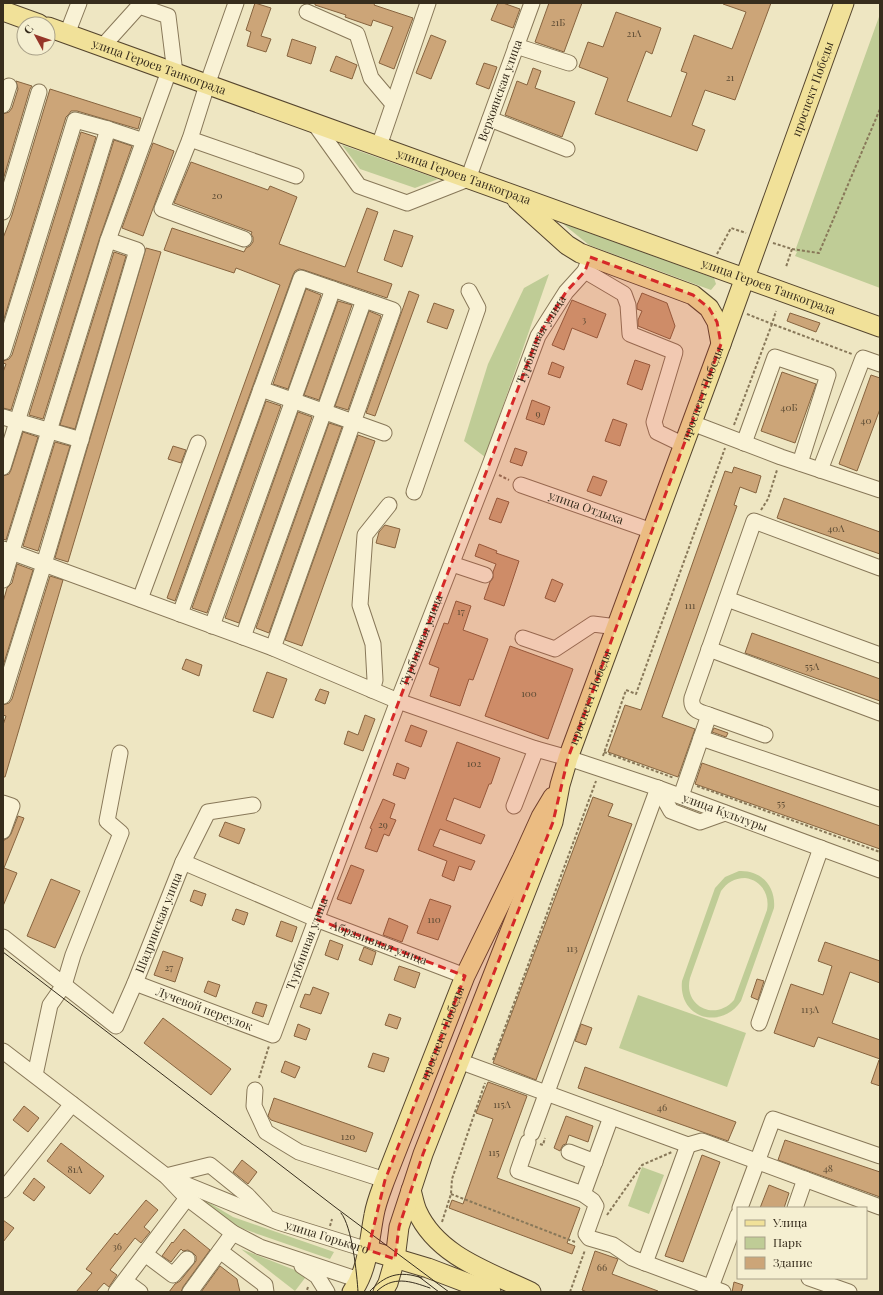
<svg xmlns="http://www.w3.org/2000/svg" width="883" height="1295" font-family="'Playfair Display',serif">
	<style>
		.green { fill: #bfcc96; fill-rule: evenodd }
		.building { fill: #cca578; stroke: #87643f }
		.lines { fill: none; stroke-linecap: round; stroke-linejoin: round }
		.minor-casing { stroke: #887859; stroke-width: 17 }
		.major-casing { stroke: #55452e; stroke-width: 21 }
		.path { stroke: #887859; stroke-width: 2; stroke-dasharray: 3 2; stroke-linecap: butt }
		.minor { stroke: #f9f2d5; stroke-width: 15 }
		.major { stroke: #f1e199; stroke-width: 19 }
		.tram { stroke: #372d1d; stroke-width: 1 }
		.marked { fill: #d62828; fill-opacity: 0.2; stroke: #d62828; stroke-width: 3; stroke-dasharray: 8 5; stroke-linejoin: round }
		.labels { text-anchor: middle; stroke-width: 3; stroke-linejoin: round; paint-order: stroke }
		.number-label { font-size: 10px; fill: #5c4b34 }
		.street-label { font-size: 12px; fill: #372d1d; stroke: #f5efd1 }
	</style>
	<rect width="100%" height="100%" fill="#eee6c2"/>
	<!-- green -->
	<g class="green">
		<polygon points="880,14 880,288 795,256 797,252 795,251"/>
		<polygon points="342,145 438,179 415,188 360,169"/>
		<polygon points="562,223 714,278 716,284 711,290 589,245"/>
		<polygon points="549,274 485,457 464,441 488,364 524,288"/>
		<path d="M739 871C761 870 776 886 774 908L741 1001C721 1031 678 1018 682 981L715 888 725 877ZM745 878C761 880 770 894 767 910L734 1000C715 1022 683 1006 690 978L721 891C727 883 734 878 745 878Z"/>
		<polygon points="638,995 746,1033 727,1087 619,1048"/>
		<polygon points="642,1167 664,1175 649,1214 628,1206"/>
		<polygon points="183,1187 233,1217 334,1252 330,1259 232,1225"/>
		<polygon points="241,1249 305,1274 305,1278 295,1291"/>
	</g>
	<!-- building -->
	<g class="building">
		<polygon points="255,3 271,8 261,36 271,39 266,52 247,46 251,32 246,30"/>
		<polygon points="315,3 375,3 374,5 413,18 394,69 379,63 393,27 373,20 371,26 345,17 346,15 315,5"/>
		<polygon points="498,3 503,3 520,9 513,28 491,20"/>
		<polygon points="549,3 582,3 564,52 535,42"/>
		<polygon points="723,3 771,3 735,100 705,90 692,125 705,130 697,151 595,114 608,78 579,67 588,42 603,47 616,12 661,28 652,54 646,51 627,101 671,117 687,73 681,71 694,35 732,49 746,12 723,4"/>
		<polygon points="431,35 446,41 431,79 416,73"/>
		<polygon points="292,39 316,47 311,64 287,56"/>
		<polygon points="336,56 357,65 352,79 330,71"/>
		<polygon points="484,63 497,67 489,89 476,84"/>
		<polygon points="533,68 541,71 535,88 575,102 562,137 505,115 517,81 527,85"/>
		<polygon points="16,81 32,86 30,89 3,180 3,114 9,112 12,108 18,89"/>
		<polygon points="50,89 141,118 138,129 77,111 71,111 69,114 66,117 3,322 3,238 12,215"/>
		<polygon points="81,132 96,137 11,410 3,408 3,372 6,364 3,363 3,361 9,359 12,355"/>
		<polygon points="114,140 132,146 100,237 43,419 29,415"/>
		<polygon points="153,143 174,151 143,236 122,228"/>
		<polygon points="191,162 268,190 270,186 297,197 279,244 345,267 367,208 378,212 357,272 392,284 387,298 304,270 299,269 295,271 293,275 175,601 167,598 280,285 236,268 234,273 164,250 172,228 244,252 246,248 250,246 253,242 253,237 251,234 252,232 174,203"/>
		<polygon points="394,230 413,236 402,267 384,260"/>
		<polygon points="146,248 161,252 68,562 55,558"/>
		<polygon points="114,252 126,256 75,429 60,425"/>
		<polygon points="306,289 321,295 288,389 273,384"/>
		<polygon points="409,291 419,295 375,416 366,413"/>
		<polygon points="642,293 667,303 675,326 670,339 638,326 638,320 642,311 637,309 637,305"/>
		<polygon points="572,300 606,314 597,338 572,328 564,350 552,345"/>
		<polygon points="338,301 352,305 319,400 304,395"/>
		<polygon points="434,303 454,310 447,329 427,322"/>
		<polygon points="369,311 381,316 348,410 335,406"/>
		<polygon points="790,313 820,323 816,332 787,321"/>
		<polygon points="635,360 650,365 642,390 627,384"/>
		<polygon points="552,362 564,367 560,378 548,374"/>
		<polygon points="782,372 816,384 795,443 761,431"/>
		<polygon points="871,375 880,378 880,409 857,471 839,464"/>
		<polygon points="532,400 550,407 544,425 526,419"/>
		<polygon points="266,401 281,406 207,613 192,608"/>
		<polygon points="298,412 312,417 239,623 225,618"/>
		<polygon points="613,419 627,424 620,446 605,441"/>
		<polygon points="329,423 342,427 269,633 256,628"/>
		<polygon points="23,432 38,437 6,540 3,539 3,476 9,474 11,470"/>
		<polygon points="358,435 375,441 302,646 285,640"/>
		<polygon points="55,442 70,446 38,551 23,546"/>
		<polygon points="173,446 186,450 181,463 168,459"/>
		<polygon points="515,448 527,452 522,466 510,462"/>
		<polygon points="734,467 761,476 756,493 740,487 734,505 737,506 662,717 695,729 678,777 608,752 625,705 641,710 725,471 732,473"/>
		<polygon points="593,476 607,481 601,496 587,491"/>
		<polygon points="497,498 509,502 501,523 489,519"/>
		<polygon points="784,498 880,532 880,554 777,518"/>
		<polygon points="385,525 400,529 395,548 376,543 379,532"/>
		<polygon points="479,544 497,551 496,553 519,561 504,606 484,599 490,582 493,578 493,572 496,564 475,556"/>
		<polygon points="17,564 33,570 3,666 3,602 7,588 12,583"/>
		<polygon points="50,576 63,580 5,777 3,777 3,725 6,716 3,715 3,705 9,703 12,699"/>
		<polygon points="552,579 563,584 555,602 545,598"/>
		<polygon points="456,601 471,606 463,630 488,639 473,680 469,679 460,706 430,696 439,668 429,664 444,623 448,624"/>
		<polygon points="752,633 880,679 880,701 745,653"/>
		<polygon points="510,646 573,669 548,739 485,716"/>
		<polygon points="186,659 202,665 199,676 182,669"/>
		<polygon points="267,672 287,679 273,718 253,711"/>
		<polygon points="320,689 329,692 325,704 315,700"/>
		<polygon points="365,715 375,719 363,751 344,744 348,731 358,735"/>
		<polygon points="411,725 427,731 421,747 405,741"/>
		<polygon points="714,728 728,733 726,737 712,732"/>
		<polygon points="457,742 500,758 491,784 489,784 480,808 454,798 446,820 485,835 481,844 440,829 433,846 475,861 471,870 459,866 454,881 442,876 447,861 418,850"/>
		<polygon points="397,763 409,768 405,779 393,775"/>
		<polygon points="702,763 880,826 880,849 695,784"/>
		<polygon points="593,797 613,804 608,816 632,824 536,1080 493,1063"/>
		<polygon points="383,799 395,804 390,818 396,820 389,836 384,834 377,852 365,848 372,829 370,828"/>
		<polygon points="18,816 24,818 4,868 17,873 3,906 3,842 4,840 8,838 11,834"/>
		<polygon points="225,822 245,829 239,844 219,836"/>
		<polygon points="351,865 364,870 351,904 337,899"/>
		<polygon points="51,879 80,891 55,948 27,936"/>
		<polygon points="194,890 206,894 202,906 190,901"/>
		<polygon points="430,899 451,906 438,940 417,933"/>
		<polygon points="236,909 248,913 244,925 232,920"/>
		<polygon points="389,918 408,926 402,942 383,935"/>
		<polygon points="281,921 297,927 292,942 276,936"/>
		<polygon points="330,940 343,945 338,960 325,955"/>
		<polygon points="825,942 880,961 880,983 850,972 832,1023 880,1040 880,1059 818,1037 814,1047 774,1033 791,984 823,995 832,966 818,961"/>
		<polygon points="364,947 376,952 372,965 359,960"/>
		<polygon points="163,951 183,958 175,982 154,975"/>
		<polygon points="399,966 420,973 415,988 394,980"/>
		<polygon points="757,979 764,981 758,1000 751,997"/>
		<polygon points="208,981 220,985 216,997 204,992"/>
		<polygon points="313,987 329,993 321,1014 300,1007 305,994 310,995"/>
		<polygon points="256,1002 267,1005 263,1017 252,1013"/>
		<polygon points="389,1014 401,1018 397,1029 385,1025"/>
		<polygon points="163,1018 231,1069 211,1095 144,1043"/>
		<polygon points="298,1024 310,1029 306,1040 294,1036"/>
		<polygon points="581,1024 592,1028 586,1045 575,1041"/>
		<polygon points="373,1053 389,1058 384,1072 368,1067"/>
		<polygon points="879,1060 880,1060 880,1086 871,1083"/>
		<polygon points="285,1061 300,1067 295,1078 281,1072"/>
		<polygon points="585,1067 736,1122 728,1141 578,1088"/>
		<polygon points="488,1082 527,1096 497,1178 580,1208 567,1243 575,1246 572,1254 449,1208 452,1200 463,1204 493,1119 476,1113"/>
		<polygon points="274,1098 373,1133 366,1152 271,1120 268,1116"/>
		<polygon points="24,1106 39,1118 28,1132 13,1120"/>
		<polygon points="566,1116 593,1126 588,1142 569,1135 566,1144 563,1145 560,1151 554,1148"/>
		<polygon points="785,1140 880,1172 880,1197 778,1160"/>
		<polygon points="61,1143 104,1176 90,1194 47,1161"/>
		<polygon points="702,1155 720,1162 683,1262 665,1256"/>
		<polygon points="242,1160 257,1172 248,1184 233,1172"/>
		<polygon points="34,1178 45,1187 34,1201 23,1193"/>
		<polygon points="769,1185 789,1193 784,1208 760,1208"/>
		<polygon points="146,1200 158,1210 144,1227 150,1232 141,1243 135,1238 110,1270 117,1275 109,1287 104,1283 96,1292 76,1292 92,1273 86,1269 115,1233 117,1235"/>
		<polygon points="3,1220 14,1228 3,1242"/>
		<polygon points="184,1229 210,1250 183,1287 181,1292 169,1292 175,1284 180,1281 196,1261 196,1256 193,1253 188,1250 183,1251 181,1249 171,1262 162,1256 172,1242 173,1243"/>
		<polygon points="595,1251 618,1259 612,1274 658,1291 658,1292 587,1292 582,1290"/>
		<polygon points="220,1266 237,1279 240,1292 201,1292"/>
		<polygon points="734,1282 743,1285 741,1292 732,1292"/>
	</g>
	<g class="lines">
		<!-- minor casing -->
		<g class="minor-casing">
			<g id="minor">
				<polyline points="236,3 207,85 190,139 162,209 244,239"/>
				<polyline points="307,12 357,34 371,78 393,104"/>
				<polyline points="67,34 79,3"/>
				<polyline points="516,46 569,63"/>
				<polyline points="102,47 139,6 168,16 175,73"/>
				<polyline points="3,105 9,86"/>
				<polyline points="490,119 567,149"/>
				<path id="s1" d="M314 123 359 186 407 203 468 179 532 3"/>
				<polyline points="190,139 296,176"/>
				<polyline points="379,146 428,3"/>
				<polyline points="3,212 39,92"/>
				<polyline points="585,271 624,294 628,305 630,334 675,352 654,422 657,432 684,445"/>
				<polyline points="3,352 75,120 108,129 144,141"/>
				<polyline points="261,389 384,433"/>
				<polyline points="3,417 81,440"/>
				<polyline points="692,423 781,457 880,490"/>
				<polyline points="744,443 775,357 828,375 800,463"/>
				<polyline points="3,467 108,129"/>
				<polyline points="820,470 863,358 880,364"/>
				<path id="s2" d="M521 485 652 531"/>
				<polyline points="414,492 478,308 469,291"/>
				<path id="s3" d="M3 549 273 648 398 701 536 749 568 758 658 788 880 870"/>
				<polyline points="452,564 485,575"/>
				<polyline points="3,580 108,240 169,71"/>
				<polyline points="140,599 198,443"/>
				<polyline points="727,599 880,655"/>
				<polyline points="180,614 301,278 393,310 273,648"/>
				<polyline points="212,626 333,289"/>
				<polyline points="243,637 364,300"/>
				<polyline points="523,638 555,649 593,624 617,627"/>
				<polyline points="709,649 880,713"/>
				<polyline points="372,690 375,680 373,644 360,605 365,535 389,505"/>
				<polyline points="3,696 44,564 137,250 108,240"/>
				<polyline points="709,715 765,735"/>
				<polyline points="701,738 880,799"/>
				<polyline points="658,788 671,811 700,822 725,813"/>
				<path d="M681 796 709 715C700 712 690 710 692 698L754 521 880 568"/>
				<polyline points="3,803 12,806 3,831"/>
				<polyline points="514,806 536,749"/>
				<path id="s4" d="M183 862 316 919 465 976"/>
				<polyline points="3,937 64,985 73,955 121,833 107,821 120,753"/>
				<path id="s5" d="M135 983 273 1035 398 701 488 470 538 336 566 292 585 271 590 257"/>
				<polyline points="759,1023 821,848"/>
				<polyline points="3,1051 166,1176 187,1198 233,1233 260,1247 359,1280"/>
				<polyline points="459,1061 688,1145 702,1141 880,1207"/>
				<path id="s6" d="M35 1075 50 1005 64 985 116 1026 135 983 183 862 208 812 253 805"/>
				<polyline points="255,1090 254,1106 266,1132 299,1152 385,1180"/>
				<polyline points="532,1133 658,788"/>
				<polyline points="528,1142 518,1171 583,1194 593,1201 596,1206 586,1234 589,1238 613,1245 632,1258 723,1292"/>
				<polyline points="569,1152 595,1162"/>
				<polyline points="166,1176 210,1165 247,1195 265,1214"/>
				<path id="s7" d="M170 1178 278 1222 368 1250"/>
				<polyline points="3,1190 72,1104"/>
				<polyline points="583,1194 611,1117"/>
				<polyline points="740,1208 773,1119 880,1156"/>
				<polyline points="795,1208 805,1179"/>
				<polyline points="220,1251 265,1285 266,1292"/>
				<polyline points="145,1254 173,1275 187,1259"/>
				<polyline points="645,1263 688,1145"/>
				<polyline points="302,1266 317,1276 327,1292"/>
				<polyline points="809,1278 849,1292"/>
				<polyline points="125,1281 140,1292"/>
				<polyline points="711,1287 738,1215"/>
				<polyline points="116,1292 187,1198"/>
				<polyline points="190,1292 233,1233"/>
			</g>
		</g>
		<!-- major casing -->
		<g class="major-casing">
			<g id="major">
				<polyline points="3,11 39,24"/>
				<path id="s8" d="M48 27 880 327"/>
				<polyline points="517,200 567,245 580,253 693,295 709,308 717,322 721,344"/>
				<path d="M411 1190C413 1197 414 1204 417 1211 437 1256 489 1272 531 1292"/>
				<polyline points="368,1250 428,1268 491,1292"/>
				<path id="s9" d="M352 1292C368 1270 369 1241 374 1215 376 1203 381 1191 385 1180L465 976 522 859 541 817 553 797"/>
				<path id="s10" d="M383 1292 388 1283 395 1259 399 1227 423 1154 553 822 560 785 568 758 721 344 844 3"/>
			</g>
		</g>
		<!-- path -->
		<g class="path">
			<polyline points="773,243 792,249 786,267"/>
			<polyline points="792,249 819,253 880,109"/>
			<polyline points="717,254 731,228 746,233"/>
			<polyline points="747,314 772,324 776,311"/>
			<polyline points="734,425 772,324 852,354"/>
			<polyline points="499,475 509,480"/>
			<polyline points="761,510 768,499 777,470"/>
			<polyline points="604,752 674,778"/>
			<polyline points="603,756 626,690 636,694 725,448"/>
			<polyline points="697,786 880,852"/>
			<polyline points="493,1060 596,781"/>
			<polyline points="259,1078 269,1046"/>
			<polyline points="540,1144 543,1145 545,1138"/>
			<polyline points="451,1194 575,1242"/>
			<polyline points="607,1215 642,1165 672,1152"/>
			<polyline points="442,1222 451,1194 452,1179 485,1083"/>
			<polyline points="330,1226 332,1219"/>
			<polyline points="308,1287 307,1290 309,1292"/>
			<polyline points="570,1292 585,1250"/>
		</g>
		<!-- minor -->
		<use href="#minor" class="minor"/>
		<!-- major -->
		<use href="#major" class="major"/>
		<!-- tram -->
		<g class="tram">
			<polyline points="3,952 335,1207 449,1292"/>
			<path d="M341 1213C352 1226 357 1274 358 1292"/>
			<polyline points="418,1276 439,1292"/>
			<path d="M369 1292C385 1275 399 1270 422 1278"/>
			<path d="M376 1292C393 1275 410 1281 430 1288"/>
		</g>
	</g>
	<!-- marked area -->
	<path class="marked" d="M590 257 693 295 709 308 717 322 721 344 568 758 553 822 423 1154 399 1227 395 1259 368 1250 385 1180 465 976 316 919 538 336 566 292 585 271Z"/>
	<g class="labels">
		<!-- number labels -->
		<g class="number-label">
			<text x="558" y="26">21Б</text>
			<text x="634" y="37">21А</text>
			<text x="730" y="81">21</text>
			<text x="217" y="199">20</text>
			<text x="584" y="323">3</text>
			<text x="789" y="411">40Б</text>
			<text x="538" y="417">9</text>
			<text x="866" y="424">40</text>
			<text x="836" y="532">40А</text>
			<text x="690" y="609">111</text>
			<text x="461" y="615">17</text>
			<text x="812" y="670">55А</text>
			<text x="529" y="697">100</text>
			<text x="474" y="767">102</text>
			<text x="781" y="807">55</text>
			<text x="383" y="828">29</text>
			<text x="434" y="923">110</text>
			<text x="572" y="952">113</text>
			<text x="169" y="971">27</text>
			<text x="810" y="1013">113А</text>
			<text x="502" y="1108">115А</text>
			<text x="662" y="1111">46</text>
			<text x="348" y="1140">120</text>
			<text x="494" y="1156">115</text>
			<text x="828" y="1172">48</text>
			<text x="75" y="1173">81А</text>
			<text x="117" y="1250">36</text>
			<text x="602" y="1271">66</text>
		</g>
		<!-- street labels -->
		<g class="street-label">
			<text dy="4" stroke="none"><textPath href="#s8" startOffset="118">улица Героев Танкограда</textPath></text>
			<text dy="4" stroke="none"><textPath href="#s10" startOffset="1279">проспект Победы</textPath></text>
			<text dy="4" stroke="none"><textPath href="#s1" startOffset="288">Верхоянская улица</textPath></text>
			<text dy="4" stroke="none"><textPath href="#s8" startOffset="442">улица Героев Танкограда</textPath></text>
			<text dy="4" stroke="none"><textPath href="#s8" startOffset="766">улица Героев Танкограда</textPath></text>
			<text dy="4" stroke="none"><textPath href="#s5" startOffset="893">Турбинная улица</textPath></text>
			<text dy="4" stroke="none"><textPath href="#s10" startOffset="955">проспект Победы</textPath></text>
			<text dy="4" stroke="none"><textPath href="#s2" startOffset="69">улица Отдыха</textPath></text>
			<text dy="4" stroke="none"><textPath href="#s5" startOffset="569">Турбинная улица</textPath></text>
			<text dy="4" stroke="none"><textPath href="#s10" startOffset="631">проспект Победы</textPath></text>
			<text dy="4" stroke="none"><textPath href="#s3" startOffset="769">улица Культуры</textPath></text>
			<text dy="4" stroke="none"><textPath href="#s6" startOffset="274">Шадринская улица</textPath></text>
			<text dy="4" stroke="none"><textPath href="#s4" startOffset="212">Абразивная улица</textPath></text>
			<text dy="4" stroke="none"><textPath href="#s5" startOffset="245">Турбинная улица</textPath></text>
			<text dy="4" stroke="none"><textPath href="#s5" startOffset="74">Лучевой переулок</textPath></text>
			<text dy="4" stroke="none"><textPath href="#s9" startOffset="275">проспект Победы</textPath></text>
			<text dy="4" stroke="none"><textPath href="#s7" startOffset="168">улица Горького</textPath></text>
		</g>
	</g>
	<!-- border -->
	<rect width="883" height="1295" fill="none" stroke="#372d1d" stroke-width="8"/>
	<!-- legend -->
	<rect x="737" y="1207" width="130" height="72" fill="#f5efd1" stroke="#a9a189"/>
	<rect x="745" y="1220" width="20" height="6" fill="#f1e199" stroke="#a9a189"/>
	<text x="773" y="1227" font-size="12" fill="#372d1d">Улица</text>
	<rect x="745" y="1237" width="20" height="12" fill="#bfcc96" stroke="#a9a189"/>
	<text x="773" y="1247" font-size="12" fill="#372d1d">Парк</text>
	<rect x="745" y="1257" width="20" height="12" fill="#cca578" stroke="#a9a189"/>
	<text x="773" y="1267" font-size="12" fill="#372d1d">Здание</text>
	<!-- north arrow -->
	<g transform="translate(36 36) rotate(310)"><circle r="19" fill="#f5efd1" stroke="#a9a189"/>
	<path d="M0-3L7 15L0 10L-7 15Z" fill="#963629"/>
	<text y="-6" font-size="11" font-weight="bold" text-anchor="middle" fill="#372d1d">С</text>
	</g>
</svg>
